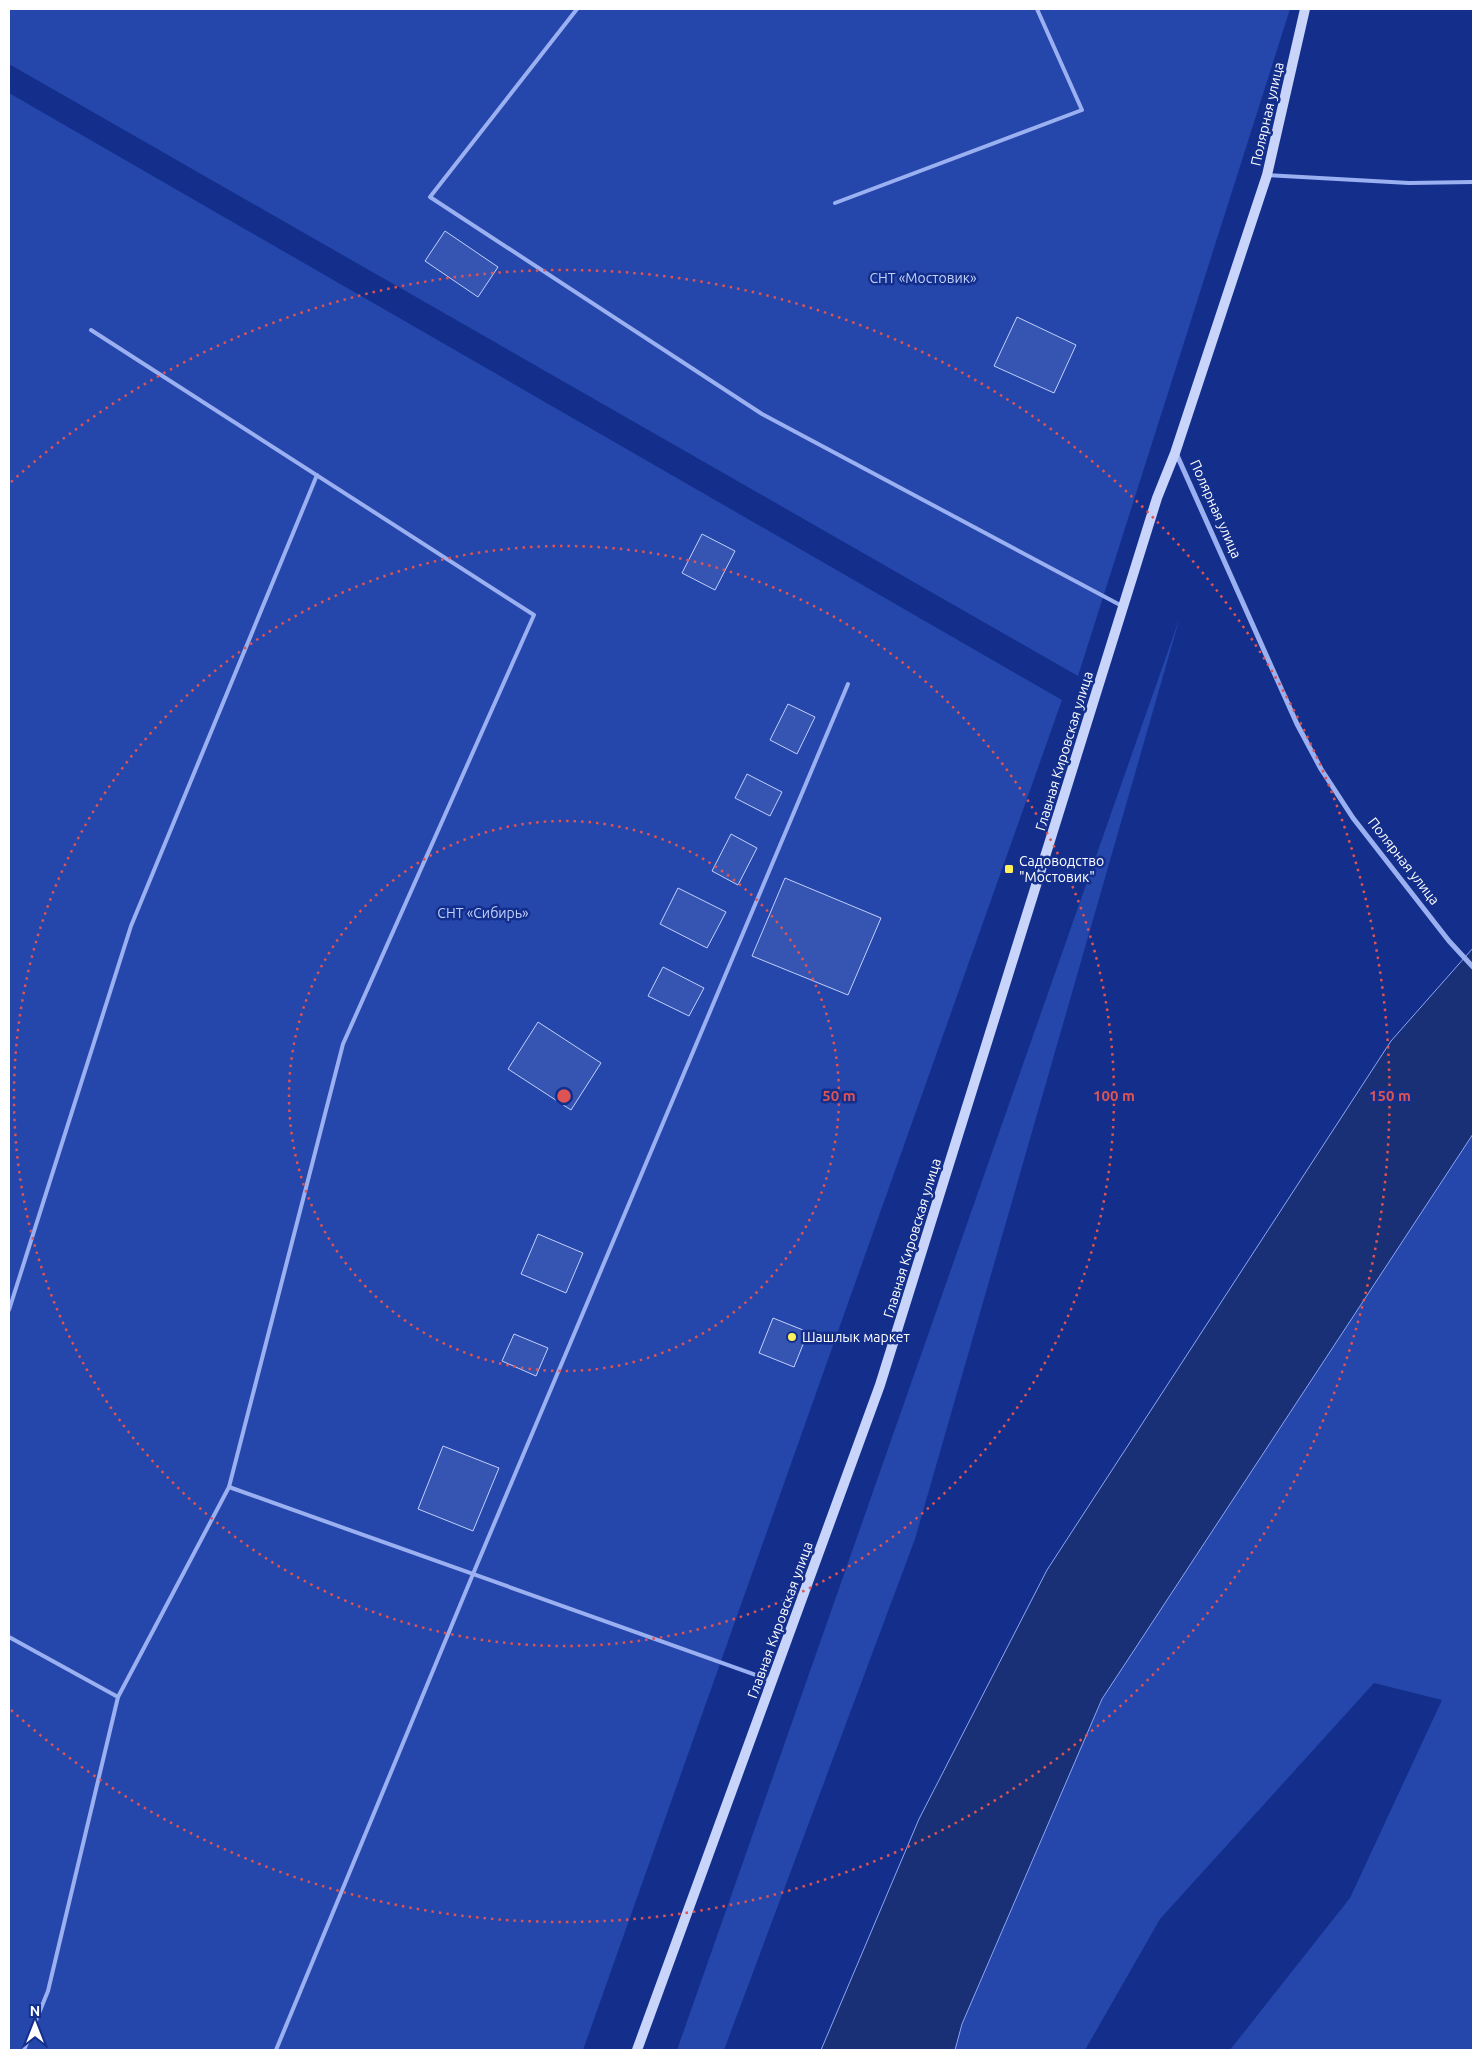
<svg xmlns="http://www.w3.org/2000/svg" width="1482" height="2059" font-family="Ubuntu,sans-serif">
	<style>
		.green { fill: #2546ab }
		.water { fill: #1a3076; stroke: #8ca7f4 }
		.building { fill: #3655b3; stroke: #c1d0fc }
		.lines { fill: none; stroke-linecap: round; stroke-linejoin: round }
		.lane { stroke: #9bb0f1; stroke-width: 4 }
		.street { stroke: #9bb0f1; stroke-width: 5 }
		.secondary { stroke: #c9d4fb; stroke-width: 10 }
		.ring { fill: none; stroke: #de5353; stroke-width: 2.5; stroke-dasharray: 2.5 5 }
		.poi-dot { fill: #fff15a; stroke: #132f8b; stroke-width: 2 }
		.labels { text-anchor: middle; stroke-width: 5; stroke-linejoin: round; paint-order: stroke }
		.street-label { font-size: 14px; fill: #fff; stroke: #132f8b }
		.park-label { font-size: 14px; fill: #c1d0fc; stroke: #132f8b }
		.poi-label { font-size: 14px; fill: #fff; stroke: #132f8b; text-anchor: start }
		.centre { fill: #de5353; stroke: #132f8b; stroke-width: 2.5 }
		.ring-label { font-size: 15px; text-anchor: middle; font-weight: bold; fill: #de5353; stroke: #132f8b; stroke-width: 5; stroke-linejoin: round; paint-order: stroke }
	</style>
	<rect width="100%" height="100%" fill="#132f8b"/>
	<!-- green -->
	<g class="green">
		<polygon points="9,9 1290,9 1078,676 9,64"/>
		<polygon points="9,93 1062,700 583,2050 9,2050"/>
		<polygon points="1180,617 915,1539 724,2050 677,2050"/>
		<polygon points="1473,1134 1473,2050 1230,2050 1350,1898 1442,1700 1374,1683 1160,1919 1085,2050 955,2050 962,2024 1102,1699"/>
	</g>
	<!-- water -->
	<polygon class="water" points="1473,948 1473,1134 1102,1699 962,2024 955,2050 821,2050 919,1819 1047,1570 1391,1041"/>
	<!-- building -->
	<g class="building">
		<polygon points="445,231 498,267 478,297 425,261"/>
		<polygon points="1017,317 1076,345 1054,393 994,366"/>
		<polygon points="702,534 735,551 715,590 682,573"/>
		<polygon points="788,704 815,717 797,754 770,740"/>
		<polygon points="747,774 782,792 770,816 735,798"/>
		<polygon points="731,834 757,848 738,885 712,871"/>
		<polygon points="785,878 881,918 848,995 752,956"/>
		<polygon points="678,888 726,912 707,948 660,924"/>
		<polygon points="663,967 704,988 689,1016 648,996"/>
		<polygon points="538,1022 601,1063 571,1110 508,1069"/>
		<polygon points="538,1234 583,1253 566,1293 521,1274"/>
		<polygon points="773,1318 808,1332 794,1367 759,1353"/>
		<polygon points="514,1334 548,1348 536,1376 502,1361"/>
		<polygon points="443,1446 499,1468 473,1531 418,1509"/>
	</g>
	<g class="lines">
		<!-- lane -->
		<g class="lane">
			<polyline points="577,9 430,197 762,414 1122,606"/>
			<polyline points="1267,175 1409,183 1473,182"/>
			<polyline points="835,203 1082,110 1037,9"/>
			<polyline points="9,1310 131,926 317,475"/>
			<polyline points="229,1487 770,1680"/>
			<polyline points="9,1637 118,1697"/>
			<polyline points="24,2050 48,1991 118,1697 229,1487 343,1044 534,615 91,330"/>
			<polyline points="276,2050 473,1574 848,684"/>
		</g>
		<!-- street -->
		<polyline class="street" points="1176,453 1297,724 1321,769 1353,818 1449,941 1473,967"/>
		<!-- secondary -->
		<polyline class="secondary" points="637,2050 880,1385 1157,498 1175,453 1267,175 1305,9"/>
	</g>
	<!-- distance rings -->
	<g class="ring">
		<circle cx="564" cy="1096" r="275"/>
		<circle cx="564" cy="1096" r="550"/>
		<path d="M11 482A826 826 0 1 1 11 1710"/>
	</g>
	<!-- markers -->
	<g class="poi-dot">
		<rect x="1004" y="864" width="10" height="10" rx="2.5"/>
		<circle cx="792" cy="1337" r="5"/>
	</g>
	<g class="labels">
		<!-- street labels -->
		<g class="street-label">
			<text transform="translate(1267 114) rotate(-77)" y="5">Полярная улица</text>
			<text transform="translate(1216 509) rotate(66)" y="5">Полярная улица</text>
			<text transform="translate(1064 751) rotate(-73)" y="5">Главная Кировская улица</text>
			<text transform="translate(1404 861) rotate(52)" y="5">Полярная улица</text>
			<text transform="translate(912 1238) rotate(-73)" y="5">Главная Кировская улица</text>
			<text transform="translate(780 1620) rotate(-70)" y="5">Главная Кировская улица</text>
		</g>
		<!-- park labels -->
		<g class="park-label">
			<text x="923" y="283">СНТ «Мостовик»</text>
			<text x="483" y="918">СНТ «Сибирь»</text>
		</g>
		<!-- poi labels -->
		<g class="poi-label">
			<text x="1019" y="866">Садоводство<tspan x="1019" dy="16">"Мостовик"</tspan></text>
			<text x="802" y="1342">Шашлык маркет</text>
		</g>
	</g>
	<circle cx="564" cy="1096" r="8" class="centre"/>
	<g class="ring-label">
		<text x="839" y="1101">50 m</text>
		<text x="1114" y="1101">100 m</text>
		<text x="1390" y="1101">150 m</text>
	</g>
	<!-- border -->
	<rect width="1482" height="2059" fill="none" stroke="#ffffff" stroke-width="20"/>
	<!-- north arrow -->
	<g transform="translate(35 2024)" stroke="#132f8b" stroke-width="4" paint-order="stroke">
	<path d="M0-4L9 19L0 12L-9 19Z" fill="#ffffff"/>
	<text y="-8" font-size="14" font-weight="bold" text-anchor="middle" fill="#ffffff">N</text>
	</g>
</svg>
